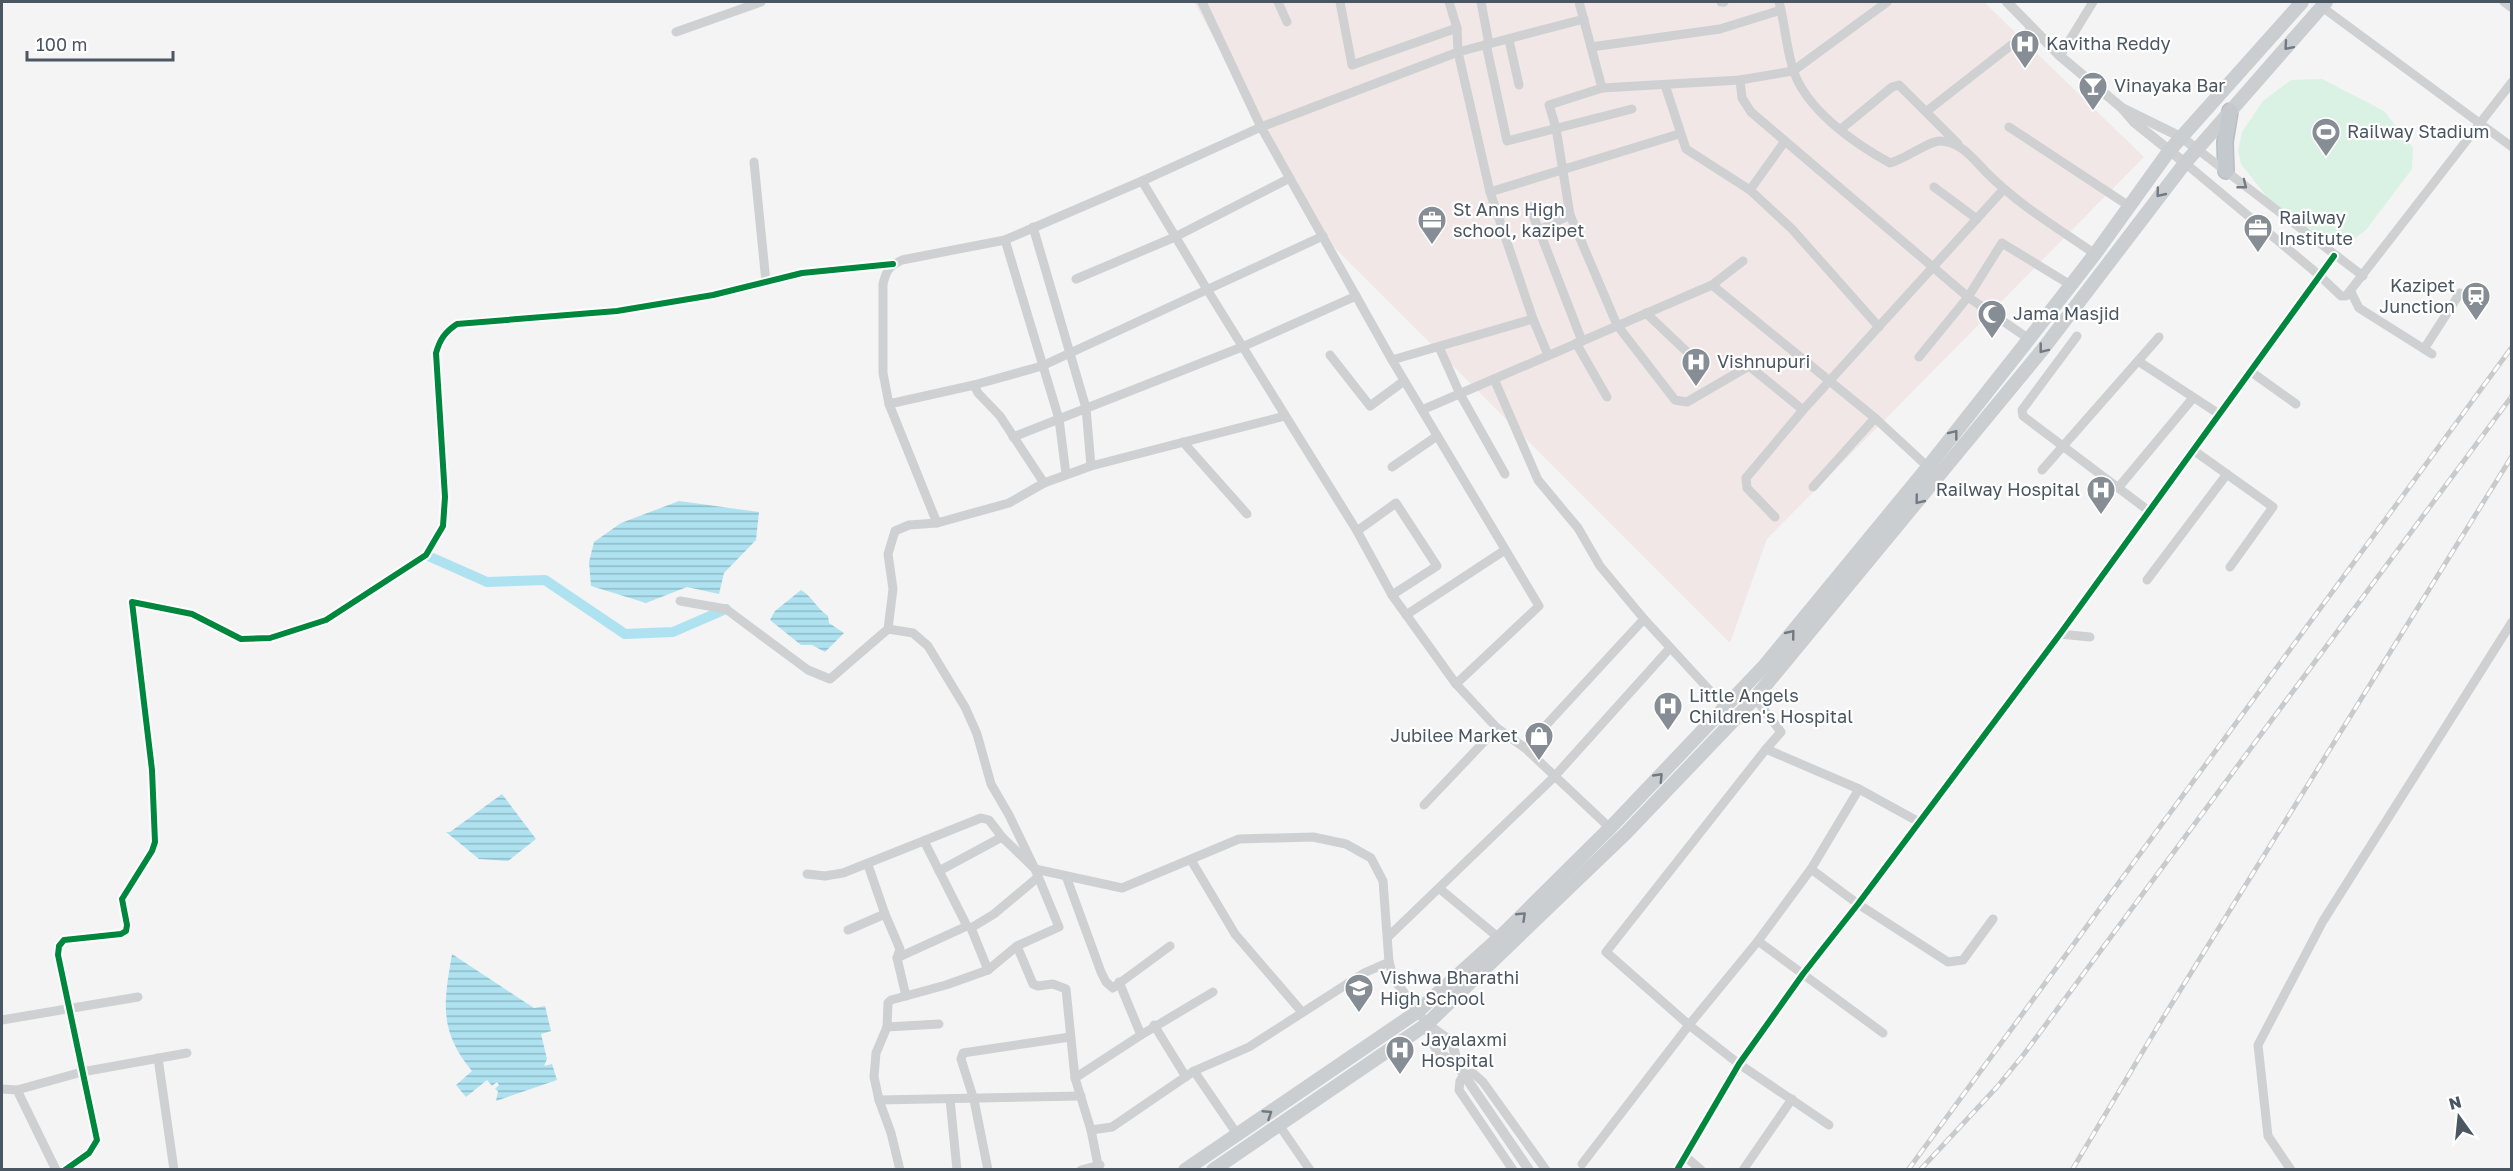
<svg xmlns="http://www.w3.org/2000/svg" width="2513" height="1171" font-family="'Golos Text',sans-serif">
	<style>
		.medical { fill: #f1e7e6 }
		.green { fill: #d9f2e3 }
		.water { fill: url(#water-rules) }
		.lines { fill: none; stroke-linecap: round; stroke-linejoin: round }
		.canal { stroke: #aee2f0; stroke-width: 10 }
		.trunk-casing { stroke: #b9bec3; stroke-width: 18 }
		.minor { stroke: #ced0d2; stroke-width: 9 }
		.tertiary { stroke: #ced0d2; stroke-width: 10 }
		.primary { stroke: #caced1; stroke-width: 14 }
		.trunk { stroke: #c4c9cd; stroke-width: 15 }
		.rail-casing { stroke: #c9cacc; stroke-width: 5 }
		.rail { stroke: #fff; stroke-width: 3; stroke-dasharray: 9; stroke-linecap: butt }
		.cycleway-casing { stroke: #fff; stroke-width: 10 }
		.cycleway { stroke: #00873e; stroke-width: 6 }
		.oneway { stroke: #707a83 }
		.oneway2 { stroke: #727b83 }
		.labels { text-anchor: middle; stroke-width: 4.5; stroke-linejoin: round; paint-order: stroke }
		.poi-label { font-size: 18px; fill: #4a5661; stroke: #fff; text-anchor: start }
	</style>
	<defs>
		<pattern id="water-rules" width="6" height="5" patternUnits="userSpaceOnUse" patternTransform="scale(1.5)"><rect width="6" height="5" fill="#aee2f0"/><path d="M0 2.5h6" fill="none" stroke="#90bac6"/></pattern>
	</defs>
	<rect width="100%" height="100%" fill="#f4f4f4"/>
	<!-- medical -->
	<polygon class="medical" points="1194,2 1984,2 2144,157 1767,539 1730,643 1323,236"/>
	<!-- green -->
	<polygon class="green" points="2322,79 2384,111 2413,148 2412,169 2366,230 2354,239 2337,243 2325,240 2267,197 2241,164 2238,151 2242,132 2263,101 2291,80"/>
	<!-- water -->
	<g class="water">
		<polygon points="679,501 759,512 756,540 724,573 719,594 687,587 646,603 591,586 589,562 594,542 621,523"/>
		<path d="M801 590C813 597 816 608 828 616L829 623 844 633 825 652 812 645H801L770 620 775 611Z"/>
		<polygon points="502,794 536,839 508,861 479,859 446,832 450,832"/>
		<path d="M452 954 534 1008 545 1006 551 1031 541 1034 547 1059 544 1066 552 1064 557 1080 496 1101 498 1091 495 1089 499 1085 497 1082 492 1086 487 1080 466 1097 456 1085 472 1071C438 1030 444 1002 452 954Z"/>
	</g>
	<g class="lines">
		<!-- canal -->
		<polyline class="canal" points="426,555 487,582 545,580 625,634 673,632 726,609"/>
		<!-- trunk casing -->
		<g class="trunk-casing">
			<polyline id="trunk" points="2226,171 2225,142 2230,111"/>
		</g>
		<!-- minor -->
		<g class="minor">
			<polyline points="1202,2 1261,127 1392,360 1539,606 1456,684 1497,728 1525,748 1610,828"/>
			<polyline points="1278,2 1287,22"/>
			<polyline points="1340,2 1352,65 1457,28"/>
			<polyline points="1449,2 1457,28 1458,52 1490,192"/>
			<polyline points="1481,2 1489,44"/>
			<polyline points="1579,2 1602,88 1740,80 1793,71 1887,2"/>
			<polyline points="1721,2 1724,2"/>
			<path d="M1779 2C1785 24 1786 47 1793 69 1805 109 1855 144 1890 163 1906 159 1928 141 1940 141 1961 141 1974 160 1988 174 2019 205 2059 229 2095 254"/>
			<polyline points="2504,2 2512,8"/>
			<polyline points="2322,7 2512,147"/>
			<polyline points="676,32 761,2"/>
			<polyline points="1509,40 1519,85"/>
			<polyline points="1486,44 1507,141 1632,109"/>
			<polyline points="1591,47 1720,29 1781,10"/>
			<polyline points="2060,56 2093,2"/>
			<polyline points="1740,80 1742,98 1751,112 1968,297 2029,339"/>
			<polyline points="1665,85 1686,149 1750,190 1792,229 1879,327"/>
			<polyline points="1602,88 1549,105 1556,128 1570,215 1617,325 1675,400 1687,402 1749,366 1803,410"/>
			<polyline points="1927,111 2033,28"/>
			<polyline points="2009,127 2129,206"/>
			<polyline points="1841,129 1892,87 1899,85 1958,144"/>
			<polyline points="2197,149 2363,276"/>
			<polyline points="754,162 766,282"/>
			<polyline points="2185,163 2319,275 2341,296 2346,296 2512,82"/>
			<polyline points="1142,181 1208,291 1357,531 1392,595 1456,684"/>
			<polyline points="1934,187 1977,219"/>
			<polyline points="1750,190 1785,141"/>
			<polyline points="1529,206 1539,230"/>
			<polyline points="1570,215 1539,230 1582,341"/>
			<polyline points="1033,227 1086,408 1091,466"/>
			<polyline points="1005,240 1059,419 1066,474"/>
			<polyline points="1076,279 1175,237 1290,178"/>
			<polyline points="1712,285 1875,418 1928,467"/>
			<polyline points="2351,292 2359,308 2432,354"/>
			<polyline points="1646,313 1686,351"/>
			<polyline points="1533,319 1490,192 1679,134"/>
			<polyline points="2077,336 2022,410 2023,416 2149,511"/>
			<polyline points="1576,343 1607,397"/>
			<polyline points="1439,347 1460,394 1505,474"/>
			<polyline points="2424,349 2460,293"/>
			<polyline points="1330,355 1370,406 1404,381"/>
			<polyline points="1919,357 1968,297 2002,243 2069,284"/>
			<polyline points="1392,360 1533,319 1548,355"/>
			<polyline points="2138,361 2219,414"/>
			<polyline points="2250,371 2296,404"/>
			<polyline points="1494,379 1538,480 1578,528 1600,566 1644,619 1725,707"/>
			<polyline points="974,385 978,393 1000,416 1044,483 1091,466 1285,416"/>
			<polyline points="889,404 974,385 1042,366 1323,236"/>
			<polyline points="1422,410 1712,285 1743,261"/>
			<polyline points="1013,437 1242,347 1356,296"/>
			<polyline points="1183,442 1247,514"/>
			<polyline points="2193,450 2273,507 2230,567"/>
			<polyline points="1392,467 1437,436"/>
			<polyline points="2042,470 2159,337"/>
			<path d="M1044 483 1009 503 937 523 889 404 883 373V284C886 271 889 266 902 260L1005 240 1142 181 1261 127 1458 52 1584 19"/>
			<polyline points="1813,487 1875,418"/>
			<polyline points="2118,488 2193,398"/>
			<polyline points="1775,517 1747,488 1746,478 1803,410 2003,190"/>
			<polyline points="1357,531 1396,503 1437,566 1392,595"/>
			<polyline points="2147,580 2227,474"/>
			<polyline points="680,601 726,609 808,670 830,679 888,629 893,589 888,554 895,531 909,525 937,523"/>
			<polyline points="1406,615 1505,550"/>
			<polyline points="888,629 913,633 928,646 965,707 977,734 991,784 1009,815 1035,869 1059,927 1017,946 1033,984 1038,986 1053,984 1066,989 1075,1078 1091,1130 1099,1170"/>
			<polyline points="2060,634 2090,637"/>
			<polyline points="1755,698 1781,732 1766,749"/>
			<polyline points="1525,748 1644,619"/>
			<polyline points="1424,805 1497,728"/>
			<polyline points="924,841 967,926"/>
			<polyline points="1191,860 1235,934 1302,1012"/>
			<polyline points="868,865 885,914 900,949 897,958"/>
			<polyline points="1811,869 1858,904 1948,962 1963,960 1993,919"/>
			<polyline points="939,871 1002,837"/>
			<polyline points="807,874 825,876 843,873 981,818 989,820 1002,837 1035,869 1122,888 1239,839 1313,837 1346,844 1371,858 1383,881 1389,962 1394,979 1427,1024"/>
			<polyline points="1066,876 1101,972 1106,982 1113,988 1170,946"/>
			<polyline points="1440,889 1499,938"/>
			<polyline points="971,928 994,914 1037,878"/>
			<polyline points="848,930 885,914"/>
			<polyline points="1389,936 1554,777 1670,648"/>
			<polyline points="1758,941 1883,1033"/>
			<polyline points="1017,946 988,970 946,985 891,1000 888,1003 887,1027 876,1053 874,1077 879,1100 1081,1096"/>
			<polyline points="906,996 897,958 967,926 971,928 988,970"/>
			<polyline points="2,1020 138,997"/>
			<polyline points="1154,1025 1186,1077"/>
			<polyline points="887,1027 939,1024"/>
			<polyline points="1141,1035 1213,992"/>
			<polyline points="158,1058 174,1170"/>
			<polyline points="1194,1071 1237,1134"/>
			<polyline points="1075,1078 1141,1035 1119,982"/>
			<polyline points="2,1089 17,1090 56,1170"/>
			<polyline points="17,1090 82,1072 187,1053"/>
			<polyline points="950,1099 957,1170"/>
			<polyline points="879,1100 891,1133 900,1170"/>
			<polyline points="1279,1125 1310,1170"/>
			<polyline points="1829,1125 1739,1064 1689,1025 1606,952 1766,749 1859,789 1919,822"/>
			<polyline points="1091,1130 1112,1127 1194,1071 1249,1047 1364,973 1389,962"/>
			<polyline points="1686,1157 1701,1170"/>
			<polyline points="1582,1164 1689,1025 1758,941 1811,869 1859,789"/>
			<path d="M65 1170 89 1153 97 1140 58 955 59 946 64 940 121 934 126 931 127 925 122 899 152 851 155 842 152 770 132 602 192 614 241 639 270 638 326 620 426 555 443 526 445 497 436 353C440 339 445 332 457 324L617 311 713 295 802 273 893 264"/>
			<polyline points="988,1170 974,1100 961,1059 963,1053 1070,1037"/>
			<polyline points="1081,1170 1100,1165"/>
			<polyline points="1513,1170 1459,1090 1460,1081 1464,1075 1473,1073 1483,1082 1546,1170"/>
			<polyline points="1677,1170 1739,1064 1803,974 1858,904 2060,634 2334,256"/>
			<polyline points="1743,1170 1792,1099"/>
			<polyline points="2291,1170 2268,1136 2258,1045 2323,921 2512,622"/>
		</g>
		<!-- tertiary -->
		<g class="tertiary">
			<polyline points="2007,2 2060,56 2122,108 2134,122 2185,163"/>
			<polyline points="2122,108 2181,137 2197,149"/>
			<polyline points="1427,1024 1452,1042 1458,1066 1529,1170"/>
			<path d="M1427 1024C1433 1050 1436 1051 1458 1066"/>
		</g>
		<!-- primary -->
		<g class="primary">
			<polyline points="1185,1170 1417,1012 1499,938 1610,828 1765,665 1928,467 2029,339 2095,254 2169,151 2302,2"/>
			<polyline points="1213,1170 1427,1024 1626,833 1755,698 2043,349 2185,163 2326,2"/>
		</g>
		<!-- trunk -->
		<use href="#trunk" class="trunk"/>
		<!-- rail casing -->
		<g class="rail-casing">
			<g id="rail">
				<polyline points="1908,1170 2512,347"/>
				<polyline points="1920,1170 1997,1087 2024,1054 2512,396"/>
				<polyline points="2072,1170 2158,1026 2512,456"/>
			</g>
		</g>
		<!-- rail -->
		<use href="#rail" class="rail"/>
		<!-- cycleway casing -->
		<g class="cycleway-casing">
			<g id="cycleway">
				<path d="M65 1170 89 1153 97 1140 58 955 59 946 64 940 121 934 126 931 127 925 122 899 152 851 155 842 152 770 132 602 192 614 241 639 270 638 326 620 426 555 443 526 445 497 436 353C440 339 445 332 457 324L617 311 713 295 802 273 893 264"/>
				<polyline points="1677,1170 1739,1064 1803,974 1858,904 2060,634 2334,256"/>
			</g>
		</g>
		<!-- cycleway -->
		<use href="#cycleway" class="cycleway"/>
	</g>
	<!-- one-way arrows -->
	<defs><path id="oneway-chevron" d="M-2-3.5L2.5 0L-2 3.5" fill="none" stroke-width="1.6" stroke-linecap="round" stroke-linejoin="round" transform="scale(1.5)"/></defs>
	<g class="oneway">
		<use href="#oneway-chevron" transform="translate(2288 46) rotate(131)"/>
		<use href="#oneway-chevron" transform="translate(2160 193) rotate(129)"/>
		<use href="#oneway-chevron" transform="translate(2043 349) rotate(128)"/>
		<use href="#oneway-chevron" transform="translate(1954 434) rotate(-52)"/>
		<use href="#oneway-chevron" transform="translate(1919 500) rotate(129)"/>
		<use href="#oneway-chevron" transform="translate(1791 634) rotate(-51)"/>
		<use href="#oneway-chevron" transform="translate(1659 777) rotate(-46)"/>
		<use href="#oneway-chevron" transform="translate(1522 916) rotate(-44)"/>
		<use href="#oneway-chevron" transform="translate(1268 1114) rotate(-33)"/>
	</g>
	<use class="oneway2" href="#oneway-chevron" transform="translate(2243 185) rotate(38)"/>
	<!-- icons -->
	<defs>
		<g id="hospital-pin" transform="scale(1.5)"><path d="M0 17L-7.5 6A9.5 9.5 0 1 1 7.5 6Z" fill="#868d94" stroke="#fff"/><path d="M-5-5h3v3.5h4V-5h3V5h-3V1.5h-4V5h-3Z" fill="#fff"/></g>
		<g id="bar-pin" transform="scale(1.5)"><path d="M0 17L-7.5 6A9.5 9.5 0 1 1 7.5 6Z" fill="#868d94" stroke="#fff"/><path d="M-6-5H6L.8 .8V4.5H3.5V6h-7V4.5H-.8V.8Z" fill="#fff"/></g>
		<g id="stadium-pin" transform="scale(1.5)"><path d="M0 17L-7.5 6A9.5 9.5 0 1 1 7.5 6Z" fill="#868d94" stroke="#fff"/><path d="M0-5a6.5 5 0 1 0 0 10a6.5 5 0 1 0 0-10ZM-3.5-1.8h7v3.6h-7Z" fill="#fff"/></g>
		<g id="office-pin" transform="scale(1.5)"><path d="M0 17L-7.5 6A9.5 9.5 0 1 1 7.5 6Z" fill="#868d94" stroke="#fff"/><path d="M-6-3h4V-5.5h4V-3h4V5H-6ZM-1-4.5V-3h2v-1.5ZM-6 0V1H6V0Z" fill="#fff"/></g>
		<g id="station-pin" transform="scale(1.5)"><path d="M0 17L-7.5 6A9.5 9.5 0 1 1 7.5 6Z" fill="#868d94" stroke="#fff"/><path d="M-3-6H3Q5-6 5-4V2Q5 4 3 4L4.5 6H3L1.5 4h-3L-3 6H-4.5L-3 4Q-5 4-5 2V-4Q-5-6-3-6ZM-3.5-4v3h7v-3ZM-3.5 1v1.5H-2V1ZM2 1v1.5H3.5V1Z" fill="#fff"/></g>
		<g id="mosque-pin" transform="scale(1.5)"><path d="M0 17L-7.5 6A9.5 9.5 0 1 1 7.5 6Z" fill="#868d94" stroke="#fff"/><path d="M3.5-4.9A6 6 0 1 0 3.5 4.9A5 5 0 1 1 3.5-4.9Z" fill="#fff"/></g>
		<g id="shop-pin" transform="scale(1.5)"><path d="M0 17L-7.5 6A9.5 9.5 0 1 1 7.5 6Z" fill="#868d94" stroke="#fff"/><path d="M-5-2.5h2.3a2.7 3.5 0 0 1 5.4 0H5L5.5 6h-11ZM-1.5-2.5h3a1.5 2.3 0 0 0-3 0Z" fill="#fff"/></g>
		<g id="school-pin" transform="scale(1.5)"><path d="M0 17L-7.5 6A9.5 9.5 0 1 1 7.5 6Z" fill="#868d94" stroke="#fff"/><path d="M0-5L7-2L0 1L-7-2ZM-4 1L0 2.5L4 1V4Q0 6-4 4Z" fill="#fff"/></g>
	</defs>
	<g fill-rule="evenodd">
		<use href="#hospital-pin" x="2025" y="44"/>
		<use href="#bar-pin" x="2093" y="86"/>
		<use href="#stadium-pin" x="2326" y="132"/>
		<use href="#office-pin" x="1432" y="220"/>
		<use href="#office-pin" x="2258" y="228"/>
		<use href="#station-pin" x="2476" y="296"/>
		<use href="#mosque-pin" x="1992" y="314"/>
		<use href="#hospital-pin" x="1696" y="362"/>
		<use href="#hospital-pin" x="2101" y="490"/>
		<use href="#hospital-pin" x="1668" y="706"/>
		<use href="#shop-pin" x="1539" y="736"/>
		<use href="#school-pin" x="1359" y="988"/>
		<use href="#hospital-pin" x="1400" y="1050"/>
	</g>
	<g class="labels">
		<!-- poi labels -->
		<g class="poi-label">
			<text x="2046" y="50">Kavitha Reddy</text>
			<text x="2114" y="92">Vinayaka Bar</text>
			<text x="2347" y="138">Railway Stadium</text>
			<text x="1453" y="216">St Anns High<tspan x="1453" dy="21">school, kazipet</tspan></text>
			<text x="2279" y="224">Railway<tspan x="2279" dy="21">Institute</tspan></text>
			<text x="2455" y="292" text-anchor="end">Kazipet<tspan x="2455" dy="21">Junction</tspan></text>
			<text x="2013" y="320">Jama Masjid</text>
			<text x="1717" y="368">Vishnupuri</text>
			<text x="2080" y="496" text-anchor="end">Railway Hospital</text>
			<text x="1689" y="702">Little Angels<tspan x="1689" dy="21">Children's Hospital</tspan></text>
			<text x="1518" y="742" text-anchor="end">Jubilee Market</text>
			<text x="1380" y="984">Vishwa Bharathi<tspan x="1380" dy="21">High School</tspan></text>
			<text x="1421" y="1046">Jayalaxmi<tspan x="1421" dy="21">Hospital</tspan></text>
		</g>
	</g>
	<!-- border -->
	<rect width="2513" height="1171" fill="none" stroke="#4a5661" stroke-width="6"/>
	<!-- north arrow -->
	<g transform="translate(2459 1117) rotate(345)" stroke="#ffffff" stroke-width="4.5" paint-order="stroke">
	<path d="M0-4.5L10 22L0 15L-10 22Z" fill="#4a5661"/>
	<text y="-9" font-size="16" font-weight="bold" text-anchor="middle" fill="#4a5661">N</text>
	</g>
	<!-- scale -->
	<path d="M27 51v9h146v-9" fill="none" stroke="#4a5661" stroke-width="3"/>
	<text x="36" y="51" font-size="18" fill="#4a5661" stroke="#ffffff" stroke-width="4.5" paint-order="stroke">100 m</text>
</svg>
